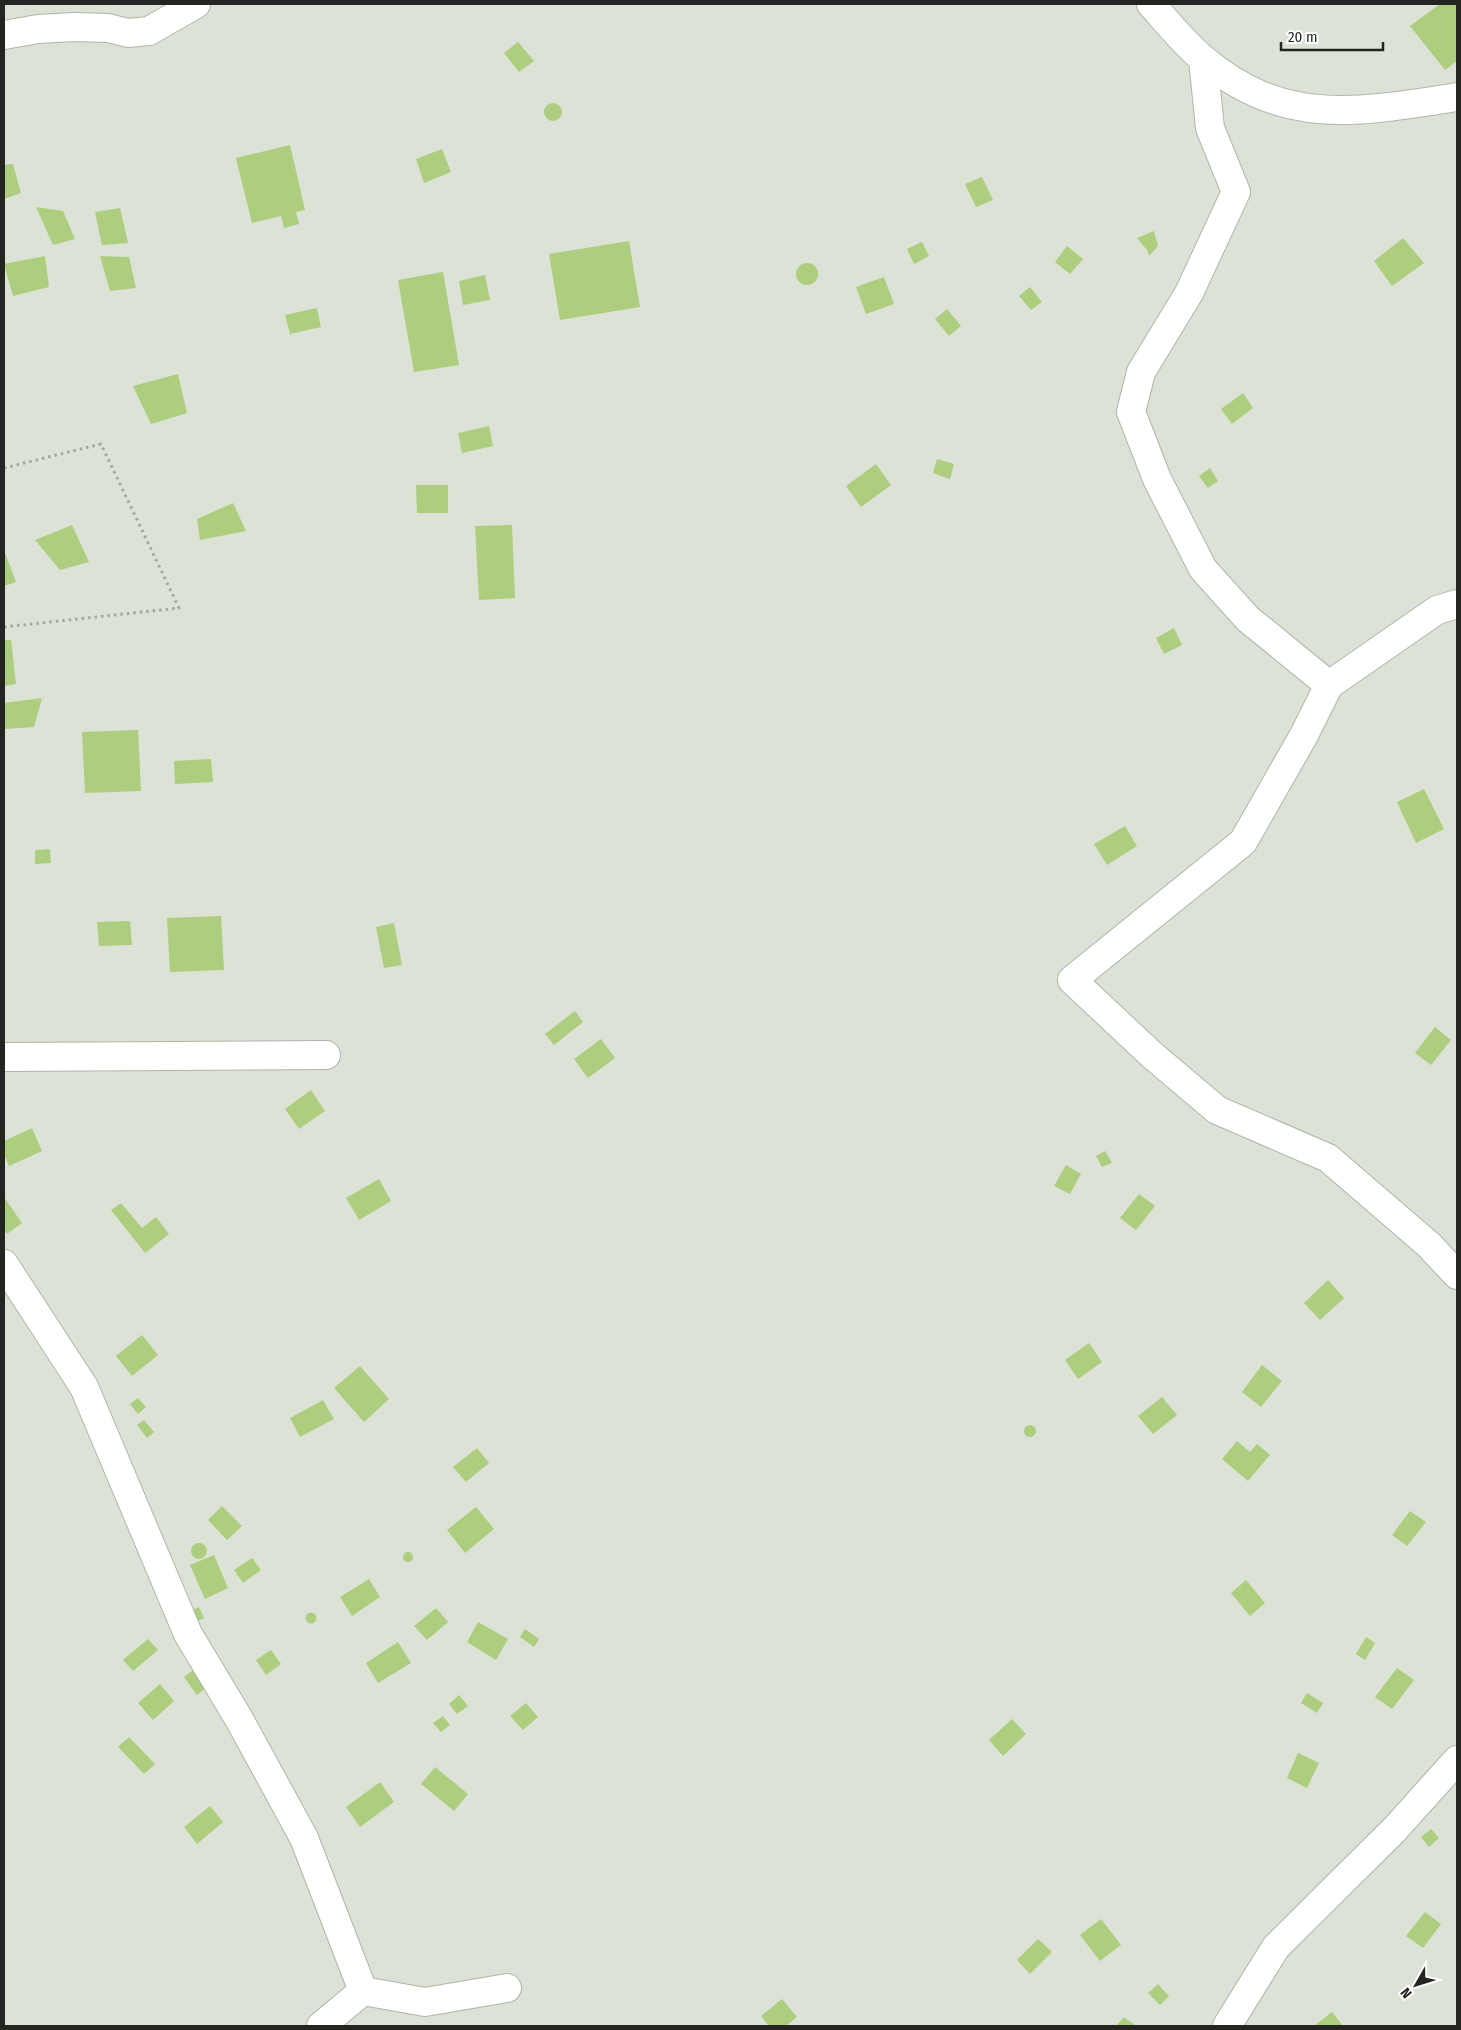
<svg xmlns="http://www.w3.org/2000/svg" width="1461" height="2030" font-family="'Fira Sans Condensed',sans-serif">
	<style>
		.building { fill: #adcd7f }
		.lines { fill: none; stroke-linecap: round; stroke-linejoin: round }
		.minor-casing { stroke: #b0b5a9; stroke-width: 30 }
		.path { stroke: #a3a89e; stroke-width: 3; stroke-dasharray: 2.5 4; stroke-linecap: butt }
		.minor { stroke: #fff; stroke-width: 28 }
	</style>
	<rect width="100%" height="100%" fill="#dce2d6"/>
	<!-- building -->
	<g class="building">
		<polygon points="1440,4 1457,4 1457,61 1445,70 1410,26"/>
		<polygon points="518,42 534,61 519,72 504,53"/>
		<circle cx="553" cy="112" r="9"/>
		<polygon points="290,145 305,210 296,212 299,224 284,228 281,216 252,223 236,158"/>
		<polygon points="442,149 451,172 424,183 416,159"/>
		<polygon points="13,164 21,193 4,199 4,165"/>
		<polygon points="982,177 993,200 976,207 965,184"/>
		<polygon points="36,207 63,211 75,239 53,245"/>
		<polygon points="120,208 128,243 102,245 95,212"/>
		<polygon points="1154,231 1158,246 1149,256 1147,250 1137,238"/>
		<polygon points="1403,238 1424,263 1392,286 1374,261"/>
		<polygon points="629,241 640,307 560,320 549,254"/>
		<polygon points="922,242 929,256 914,264 907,249"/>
		<polygon points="1067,246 1083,259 1070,274 1055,262"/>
		<polygon points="45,256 49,287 13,296 4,264"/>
		<polygon points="100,256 129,257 136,288 110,291"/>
		<circle cx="807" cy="274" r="11"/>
		<polygon points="443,272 459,365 414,372 398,280"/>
		<polygon points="485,275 490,300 463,305 459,281"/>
		<polygon points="884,277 894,304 866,314 856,287"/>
		<polygon points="1030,287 1042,302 1031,310 1019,296"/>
		<polygon points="317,308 321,327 290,334 285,315"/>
		<polygon points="947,309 961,326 949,336 935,319"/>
		<polygon points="178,374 187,413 151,424 133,386"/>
		<polygon points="1243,393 1253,408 1232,424 1221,409"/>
		<polygon points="489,426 493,446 462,453 458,433"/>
		<polygon points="937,459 954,464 950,479 933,473"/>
		<polygon points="876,464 891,485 861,507 846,486"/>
		<polygon points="1210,468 1218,481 1208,488 1199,476"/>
		<polygon points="416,485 448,485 448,513 417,513"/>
		<polygon points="233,503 246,531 200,540 197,519"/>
		<polygon points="72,525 89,562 60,570 35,540"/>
		<polygon points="512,525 515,598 479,600 475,526"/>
		<polygon points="4,550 16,582 4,586"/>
		<polygon points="1174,628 1182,645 1164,654 1156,638"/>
		<polygon points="4,640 11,640 16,684 4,686"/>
		<polygon points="42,698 34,727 4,729 4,703"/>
		<polygon points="138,730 141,791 85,793 82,732"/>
		<polygon points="211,759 213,782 175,784 174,761"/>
		<polygon points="1424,789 1444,829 1416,843 1397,802"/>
		<polygon points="1125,826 1137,846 1107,865 1094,844"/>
		<polygon points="50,849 51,863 35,864 35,850"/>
		<polygon points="221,916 224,970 170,972 167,918"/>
		<polygon points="130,921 132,945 99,946 97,922"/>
		<polygon points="394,923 402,965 384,968 376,927"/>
		<polygon points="575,1011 583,1022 554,1045 545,1034"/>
		<polygon points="1435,1027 1451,1040 1431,1065 1415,1053"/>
		<polygon points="601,1039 615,1058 588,1078 574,1059"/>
		<polygon points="311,1090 325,1111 299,1129 285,1109"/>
		<polygon points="32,1128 42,1151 9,1166 4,1154 4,1141"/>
		<polygon points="1105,1151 1112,1163 1102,1167 1096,1156"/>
		<polygon points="1066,1165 1081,1174 1070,1194 1054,1186"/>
		<polygon points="379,1179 391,1201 359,1220 346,1198"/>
		<polygon points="1139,1194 1155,1206 1136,1230 1120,1218"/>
		<polygon points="4,1197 22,1223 7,1234 4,1229"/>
		<polygon points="121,1203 142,1228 156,1217 169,1234 145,1253 111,1210"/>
		<polygon points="1328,1280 1344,1298 1320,1320 1304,1303"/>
		<polygon points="142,1335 158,1355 132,1376 116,1356"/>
		<polygon points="1089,1343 1102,1362 1078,1379 1065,1360"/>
		<polygon points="1262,1365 1282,1381 1261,1407 1242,1392"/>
		<polygon points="360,1366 389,1399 364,1422 334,1388"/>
		<polygon points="1162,1397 1177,1415 1153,1434 1138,1416"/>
		<polygon points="138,1398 146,1407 138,1414 130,1404"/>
		<polygon points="323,1400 334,1419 300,1437 290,1418"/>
		<polygon points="144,1420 154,1432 147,1438 137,1425"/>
		<circle cx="1030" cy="1431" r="6"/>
		<polygon points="1237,1441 1250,1452 1257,1444 1270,1455 1248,1481 1222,1459"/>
		<polygon points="477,1448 489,1463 466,1482 453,1467"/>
		<polygon points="222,1506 242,1526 227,1540 208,1520"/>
		<polygon points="476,1507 494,1529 465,1553 447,1530"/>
		<polygon points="1410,1511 1426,1522 1407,1546 1392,1535"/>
		<circle cx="199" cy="1551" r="8"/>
		<circle cx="408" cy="1557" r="5"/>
		<polygon points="214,1555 228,1588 205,1599 190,1565"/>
		<polygon points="252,1558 261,1570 243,1583 234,1570"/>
		<polygon points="369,1579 380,1597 352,1616 340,1597"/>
		<polygon points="1246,1580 1265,1603 1250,1616 1231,1593"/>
		<polygon points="199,1607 204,1618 195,1622 190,1611"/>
		<polygon points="436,1608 448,1622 427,1640 414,1626"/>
		<circle cx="311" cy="1618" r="5.5"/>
		<polygon points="478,1622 508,1639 496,1660 467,1642"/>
		<polygon points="525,1629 539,1639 534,1647 520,1637"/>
		<polygon points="1366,1637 1375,1643 1365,1660 1356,1654"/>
		<polygon points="148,1639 158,1650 133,1671 123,1660"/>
		<polygon points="398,1642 411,1663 378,1683 366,1663"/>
		<polygon points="271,1650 281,1664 266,1675 256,1660"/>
		<polygon points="198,1666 211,1684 197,1695 184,1677"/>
		<polygon points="1397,1668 1414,1680 1392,1709 1375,1697"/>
		<polygon points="160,1684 174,1701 153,1720 138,1703"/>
		<polygon points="1307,1693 1323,1703 1317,1713 1301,1703"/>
		<polygon points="459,1695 468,1706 457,1714 449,1704"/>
		<polygon points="526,1703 538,1717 523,1730 510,1716"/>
		<polygon points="443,1716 450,1725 441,1732 433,1723"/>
		<polygon points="1012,1719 1026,1734 1003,1756 989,1740"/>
		<polygon points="129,1737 155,1764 144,1774 118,1747"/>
		<polygon points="1298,1753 1319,1763 1307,1788 1287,1778"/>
		<polygon points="435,1767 468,1794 454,1811 421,1784"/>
		<polygon points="380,1782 394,1802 360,1827 346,1807"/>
		<polygon points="210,1806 223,1822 197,1844 184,1827"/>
		<polygon points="1431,1829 1439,1838 1429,1847 1421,1837"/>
		<polygon points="1425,1912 1441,1924 1423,1948 1406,1936"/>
		<polygon points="1101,1919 1121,1945 1100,1961 1080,1935"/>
		<polygon points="1038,1939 1052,1952 1030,1974 1017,1960"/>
		<polygon points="1158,1984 1169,1996 1160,2005 1148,1993"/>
		<polygon points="782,1999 797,2017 786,2026 769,2026 761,2016"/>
		<polygon points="1332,2012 1343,2026 1314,2026"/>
		<polygon points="1124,2017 1136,2026 1116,2026"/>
	</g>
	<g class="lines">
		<!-- minor casing -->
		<g class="minor-casing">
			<g id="minor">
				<path d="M1151 4C1167 22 1184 43 1203 59 1284 128 1361 112 1457 97"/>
				<polyline points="4,35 38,29 74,27 108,28 128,33 149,31 196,4"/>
				<polyline points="1203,59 1210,128 1236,192 1189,293 1141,372 1131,412 1157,479 1203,569 1248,619 1329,685"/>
				<polyline points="1457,604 1437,610 1329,685 1304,735 1243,842 1072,980 1152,1055 1217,1110 1328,1158 1429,1245 1457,1275"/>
				<polyline points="4,1057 326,1055"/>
				<polyline points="4,1264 84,1387 188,1634 239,1719 304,1838 363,1991"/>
				<polyline points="321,2026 363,1991 425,2002 507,1988"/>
				<polyline points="1227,2026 1276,1947 1395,1829 1457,1760"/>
			</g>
		</g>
		<!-- path -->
		<polyline class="path" points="4,468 101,444 179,608 4,627"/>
		<!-- minor -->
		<use href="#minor" class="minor"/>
	</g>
	<!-- border -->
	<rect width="1461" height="2030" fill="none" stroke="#242521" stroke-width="10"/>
	<!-- north arrow -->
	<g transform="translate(1416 1985) rotate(231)" stroke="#ffffff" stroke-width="4" paint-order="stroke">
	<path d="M0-4L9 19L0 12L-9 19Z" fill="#242521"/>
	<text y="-8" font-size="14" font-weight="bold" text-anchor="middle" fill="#242521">N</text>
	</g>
	<!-- scale -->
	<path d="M1281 42v8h102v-8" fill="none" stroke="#242521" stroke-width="2.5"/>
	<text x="1288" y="42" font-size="15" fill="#242521" stroke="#ffffff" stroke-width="4" paint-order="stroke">20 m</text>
</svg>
